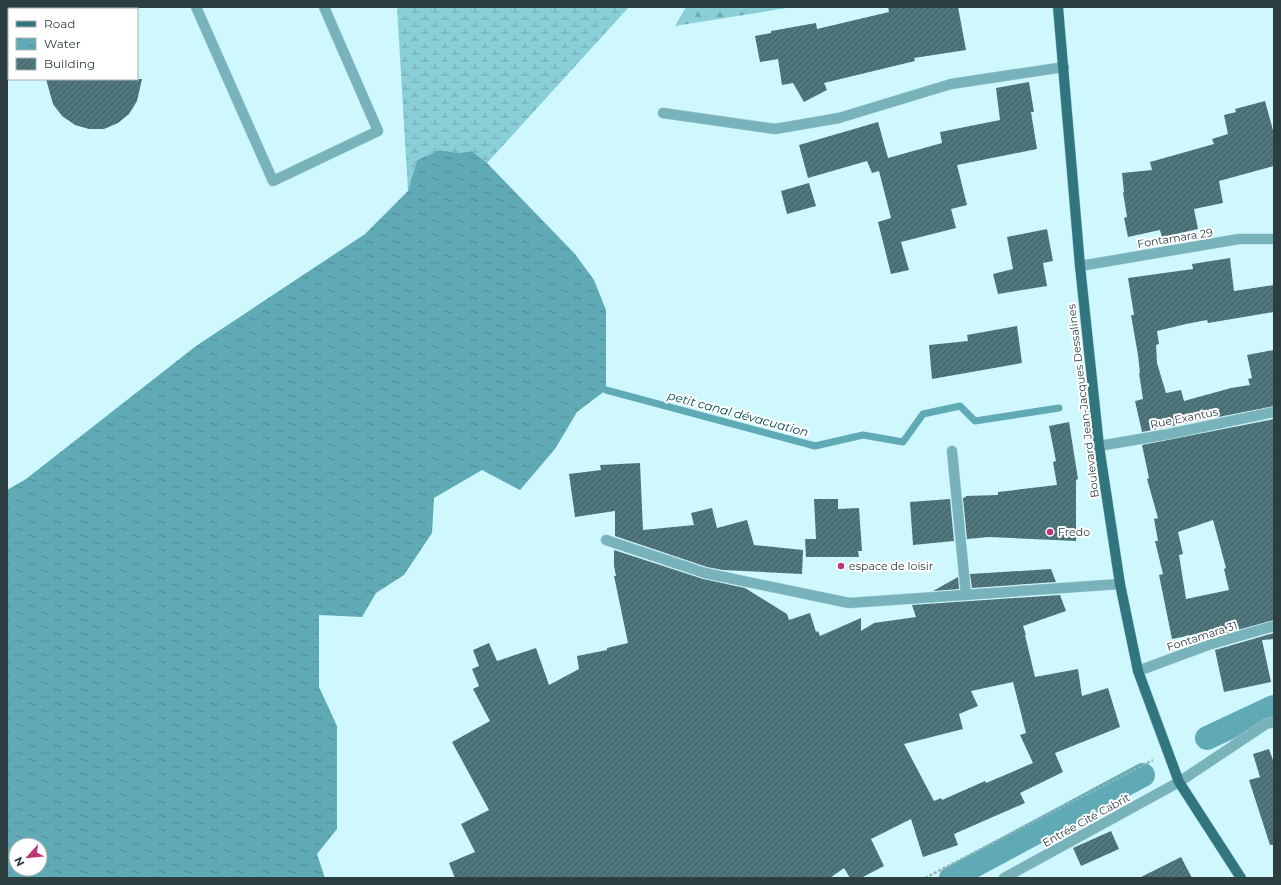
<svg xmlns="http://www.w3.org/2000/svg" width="1281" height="885" font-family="Montserrat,sans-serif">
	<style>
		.forest { fill: url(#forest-firs) }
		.wetland { fill: url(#wetland-marsh) }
		.water { fill: url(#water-ripples); fill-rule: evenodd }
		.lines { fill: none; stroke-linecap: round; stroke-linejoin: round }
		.stream { stroke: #5faab5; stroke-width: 7 }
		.canal { stroke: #5faab5; stroke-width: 24 }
		.building { fill: url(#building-hatch); fill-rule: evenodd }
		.lane-casing { stroke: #aed3d8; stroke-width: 11 }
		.street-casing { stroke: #aed3d8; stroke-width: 11 }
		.primary-casing { stroke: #aed3d8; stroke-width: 11 }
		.path { stroke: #91b2b7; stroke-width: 2.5; stroke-dasharray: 3 2; stroke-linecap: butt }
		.lane { stroke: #78b2ba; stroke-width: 10 }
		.street { stroke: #78b2ba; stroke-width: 10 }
		.primary { stroke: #31767f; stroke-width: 10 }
		.poi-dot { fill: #bd3572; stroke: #fff; stroke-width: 1.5 }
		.labels { text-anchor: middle; stroke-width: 4; stroke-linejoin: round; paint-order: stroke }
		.street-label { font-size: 11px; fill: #2d3e40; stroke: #fff }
		.poi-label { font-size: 11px; fill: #2d3e40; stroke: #fff; text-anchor: start }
		.water-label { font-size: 12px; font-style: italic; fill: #004951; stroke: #fff }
	</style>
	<defs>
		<pattern id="forest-firs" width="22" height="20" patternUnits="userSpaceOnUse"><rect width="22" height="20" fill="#8acfd8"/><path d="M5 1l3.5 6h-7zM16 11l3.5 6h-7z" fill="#71a9b1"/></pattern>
		<pattern id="wetland-marsh" width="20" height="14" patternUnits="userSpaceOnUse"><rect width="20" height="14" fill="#8acfd8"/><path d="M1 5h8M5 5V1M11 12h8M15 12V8" fill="none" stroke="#71a9b1"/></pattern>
		<pattern id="water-ripples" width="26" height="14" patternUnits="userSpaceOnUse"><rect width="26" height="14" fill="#5faab5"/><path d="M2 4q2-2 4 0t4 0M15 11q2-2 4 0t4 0" fill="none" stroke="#4f8c95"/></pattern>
		<pattern id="building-hatch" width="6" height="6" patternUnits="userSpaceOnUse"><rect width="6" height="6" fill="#50777d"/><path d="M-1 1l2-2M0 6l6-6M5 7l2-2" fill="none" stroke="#405e62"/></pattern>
	</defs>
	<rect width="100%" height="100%" fill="#cef8fe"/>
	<!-- forest -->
	<polygon class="forest" points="686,7 793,7 675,26"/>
	<!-- wetland -->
	<polygon class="wetland" points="397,7 629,7 487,163 472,151 458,153 440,150 417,160 408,191"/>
	<!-- water -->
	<path class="water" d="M440 150 458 153 472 151 487 163 575 254 594 280 606 310V390L577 412 555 449 520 490 482 470 434 498 432 533 404 575 376 593 362 617 319 615V687L337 726V829L317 854 325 878H7V490L26 479 196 346 365 234 408 191 417 160ZM16 845H40V869H16Z"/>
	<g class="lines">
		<!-- stream -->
		<polyline class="stream" points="606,390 815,446 863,435 903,442 923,414 960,406 975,421 1059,408"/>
		<!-- canal -->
		<g class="canal">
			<polyline points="1207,738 1269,709 1274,707"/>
			<polyline points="951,878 1143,775"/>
		</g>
	</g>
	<!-- building -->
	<g class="building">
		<polygon points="888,7 958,7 966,50 914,58 915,61 824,83 827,90 804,102 793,83 782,85 778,59 760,62 755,36 771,33 771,31 816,23 817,29 889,12"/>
		<polygon points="46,79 142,79 137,101 129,114 118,123 104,129 89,129 75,125 62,116 53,104"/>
		<polygon points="1029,82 1034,112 1031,112 1037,149 957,165 967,205 951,209 956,228 901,242 909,270 891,274 878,222 891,218 879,171 872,173 867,161 808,178 799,145 878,122 888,158 942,143 940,132 1000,120 996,88"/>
		<polygon points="1265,101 1274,134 1274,166 1219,181 1223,203 1194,209 1198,229 1162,237 1160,230 1128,237 1124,218 1127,217 1123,192 1124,192 1122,173 1152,170 1150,162 1214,144 1212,139 1228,134 1224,115 1236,112 1235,109"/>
		<polygon points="809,183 816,206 787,214 781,191"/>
		<polygon points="1047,229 1053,261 1043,263 1047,286 998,294 993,274 1013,269 1007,237"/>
		<polygon points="1230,258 1234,291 1274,285 1274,312 1208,323 1207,320 1186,324 1157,331 1159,344 1156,345 1157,363 1166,393 1181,390 1184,401 1231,388 1250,385 1248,379 1252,378 1247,355 1274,350 1274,406 1142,432 1135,401 1143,399 1139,373 1140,373 1138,355 1131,315 1134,315 1128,278 1193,269 1192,264"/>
		<polygon points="1017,326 1022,363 932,379 929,345 968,341 967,335"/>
		<path d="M1274 419V620L1212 637 1211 631 1172 639 1159 575 1163 574 1155 541H1158L1154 519 1158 518 1147 479 1149 478 1142 445ZM1213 520 1226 568 1224 569 1229 590 1186 599 1179 555 1183 554 1178 532Z"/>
		<polygon points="1069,422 1078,479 1076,480 1076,541 989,537 967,539 963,498 966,497 966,496 998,495 998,492 1057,485 1053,462 1056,461 1049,426"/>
		<polygon points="640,463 643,530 694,525 691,513 712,508 717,528 747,520 754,545 803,550 802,574 723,570 707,567 615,536 615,511 575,517 569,474 601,470 600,465"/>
		<polygon points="814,499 838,499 838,509 859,508 862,551 858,551 859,557 806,557 805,539 816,539"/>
		<polygon points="950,499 954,541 913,545 910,502"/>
		<path d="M614 550 703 579 745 588 787 614 789 620 810 613 816 632 818 631 820 636 861 618V631L874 623 916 617 912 605 1060 595 1066 611 1023 626 1026 635H1025L1035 677 1078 669 1082 696 1108 688 1120 727 1055 753 1063 772 1020 793 1025 803 954 834 958 845 923 857 911 819 871 839 884 866 861 878H850L844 868 830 878H455L449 863 475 852 461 824 489 810 452 742 490 721 473 689 479 686 472 669 479 666 473 650 489 643 497 661 536 648 549 685 579 669 577 656 607 650V648L628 643 614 576H616L614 566ZM1013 682 1026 733 1020 735 1033 763 986 783 985 781 942 800 941 798 934 801 904 744 963 729 959 714 978 706 971 691Z"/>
		<polygon points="1051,569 1056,582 972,588 970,574"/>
		<polygon points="958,577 959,589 933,591"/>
		<polygon points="1274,633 1274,639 1262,640 1271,682 1224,692 1215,650"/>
		<polygon points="1269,749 1274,763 1274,845 1270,845 1249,780 1260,777 1253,754"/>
		<polygon points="1111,831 1119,849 1081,866 1073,848"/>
		<polygon points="1181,857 1192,878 1139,878"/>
	</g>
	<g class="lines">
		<!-- lane casing -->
		<g class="lane-casing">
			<g id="lane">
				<polyline points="196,7 273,181 378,131 324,7"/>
				<polyline points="663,113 775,129 839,118 951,84 1064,67"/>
			</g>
		</g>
		<!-- street casing -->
		<g class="street-casing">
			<g id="street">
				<polyline points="1080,266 1239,239 1274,239"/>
				<polyline points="1099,446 1169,434 1274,412"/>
				<polyline points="952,451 966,595"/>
				<polyline points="606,540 705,573 849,603 1120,584"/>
				<polyline points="1138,671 1208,645 1274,626"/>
				<polyline points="1004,878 1179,782 1266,724 1274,722"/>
			</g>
		</g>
		<!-- primary casing -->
		<g class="primary-casing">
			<polyline id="primary" points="1058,7 1080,266 1099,446 1120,584 1138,671 1179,782 1241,878"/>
		</g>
		<!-- path -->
		<polyline class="path" points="925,878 1153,760"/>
		<!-- lane -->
		<use href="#lane" class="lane"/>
		<!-- street -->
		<use href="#street" class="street"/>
		<!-- primary -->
		<use href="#primary" class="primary"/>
	</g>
	<!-- markers -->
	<g class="poi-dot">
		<circle cx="1050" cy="532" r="4"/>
		<circle cx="841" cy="566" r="4"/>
	</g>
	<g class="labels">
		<!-- street labels -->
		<g class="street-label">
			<text transform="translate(1175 238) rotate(-9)" y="4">Fontamara 29</text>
			<text transform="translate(1083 401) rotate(-97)" y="4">Boulevard Jean-Jacques Dessalines</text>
			<text transform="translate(1184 418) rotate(-11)" y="4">Rue Exantus</text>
			<text transform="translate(1202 636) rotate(-18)" y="4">Fontamara 31</text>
			<text transform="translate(1086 820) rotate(-29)" y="4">Entrée Cité Cabrit</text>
		</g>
		<!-- poi labels -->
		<g class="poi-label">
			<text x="1058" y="536">Fredo</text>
			<text x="849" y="570">espace de loisir</text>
		</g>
		<!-- water labels -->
		<g class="water-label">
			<text transform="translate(738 414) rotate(15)" y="4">petit canal dévacuation</text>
		</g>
	</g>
	<!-- border -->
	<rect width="1281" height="885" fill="none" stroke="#2d3e40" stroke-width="16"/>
	<!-- legend -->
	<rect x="8" y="8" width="130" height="72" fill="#ffffff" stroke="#abb2b3"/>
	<rect x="16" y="21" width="20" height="6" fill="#31767f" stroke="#abb2b3"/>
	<text x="44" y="28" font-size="12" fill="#2d3e40">Road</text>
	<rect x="16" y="38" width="20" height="12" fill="url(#water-ripples)" stroke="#abb2b3"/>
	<text x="44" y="48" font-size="12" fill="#2d3e40">Water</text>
	<rect x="16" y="58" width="20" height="12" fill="url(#building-hatch)" stroke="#abb2b3"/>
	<text x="44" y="68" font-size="12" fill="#2d3e40">Building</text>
	<!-- north arrow -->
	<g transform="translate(28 857) rotate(243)"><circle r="19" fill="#ffffff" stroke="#abb2b3"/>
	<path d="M0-3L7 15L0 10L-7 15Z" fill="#bd3572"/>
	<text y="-6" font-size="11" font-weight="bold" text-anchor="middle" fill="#2d3e40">N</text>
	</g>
</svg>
